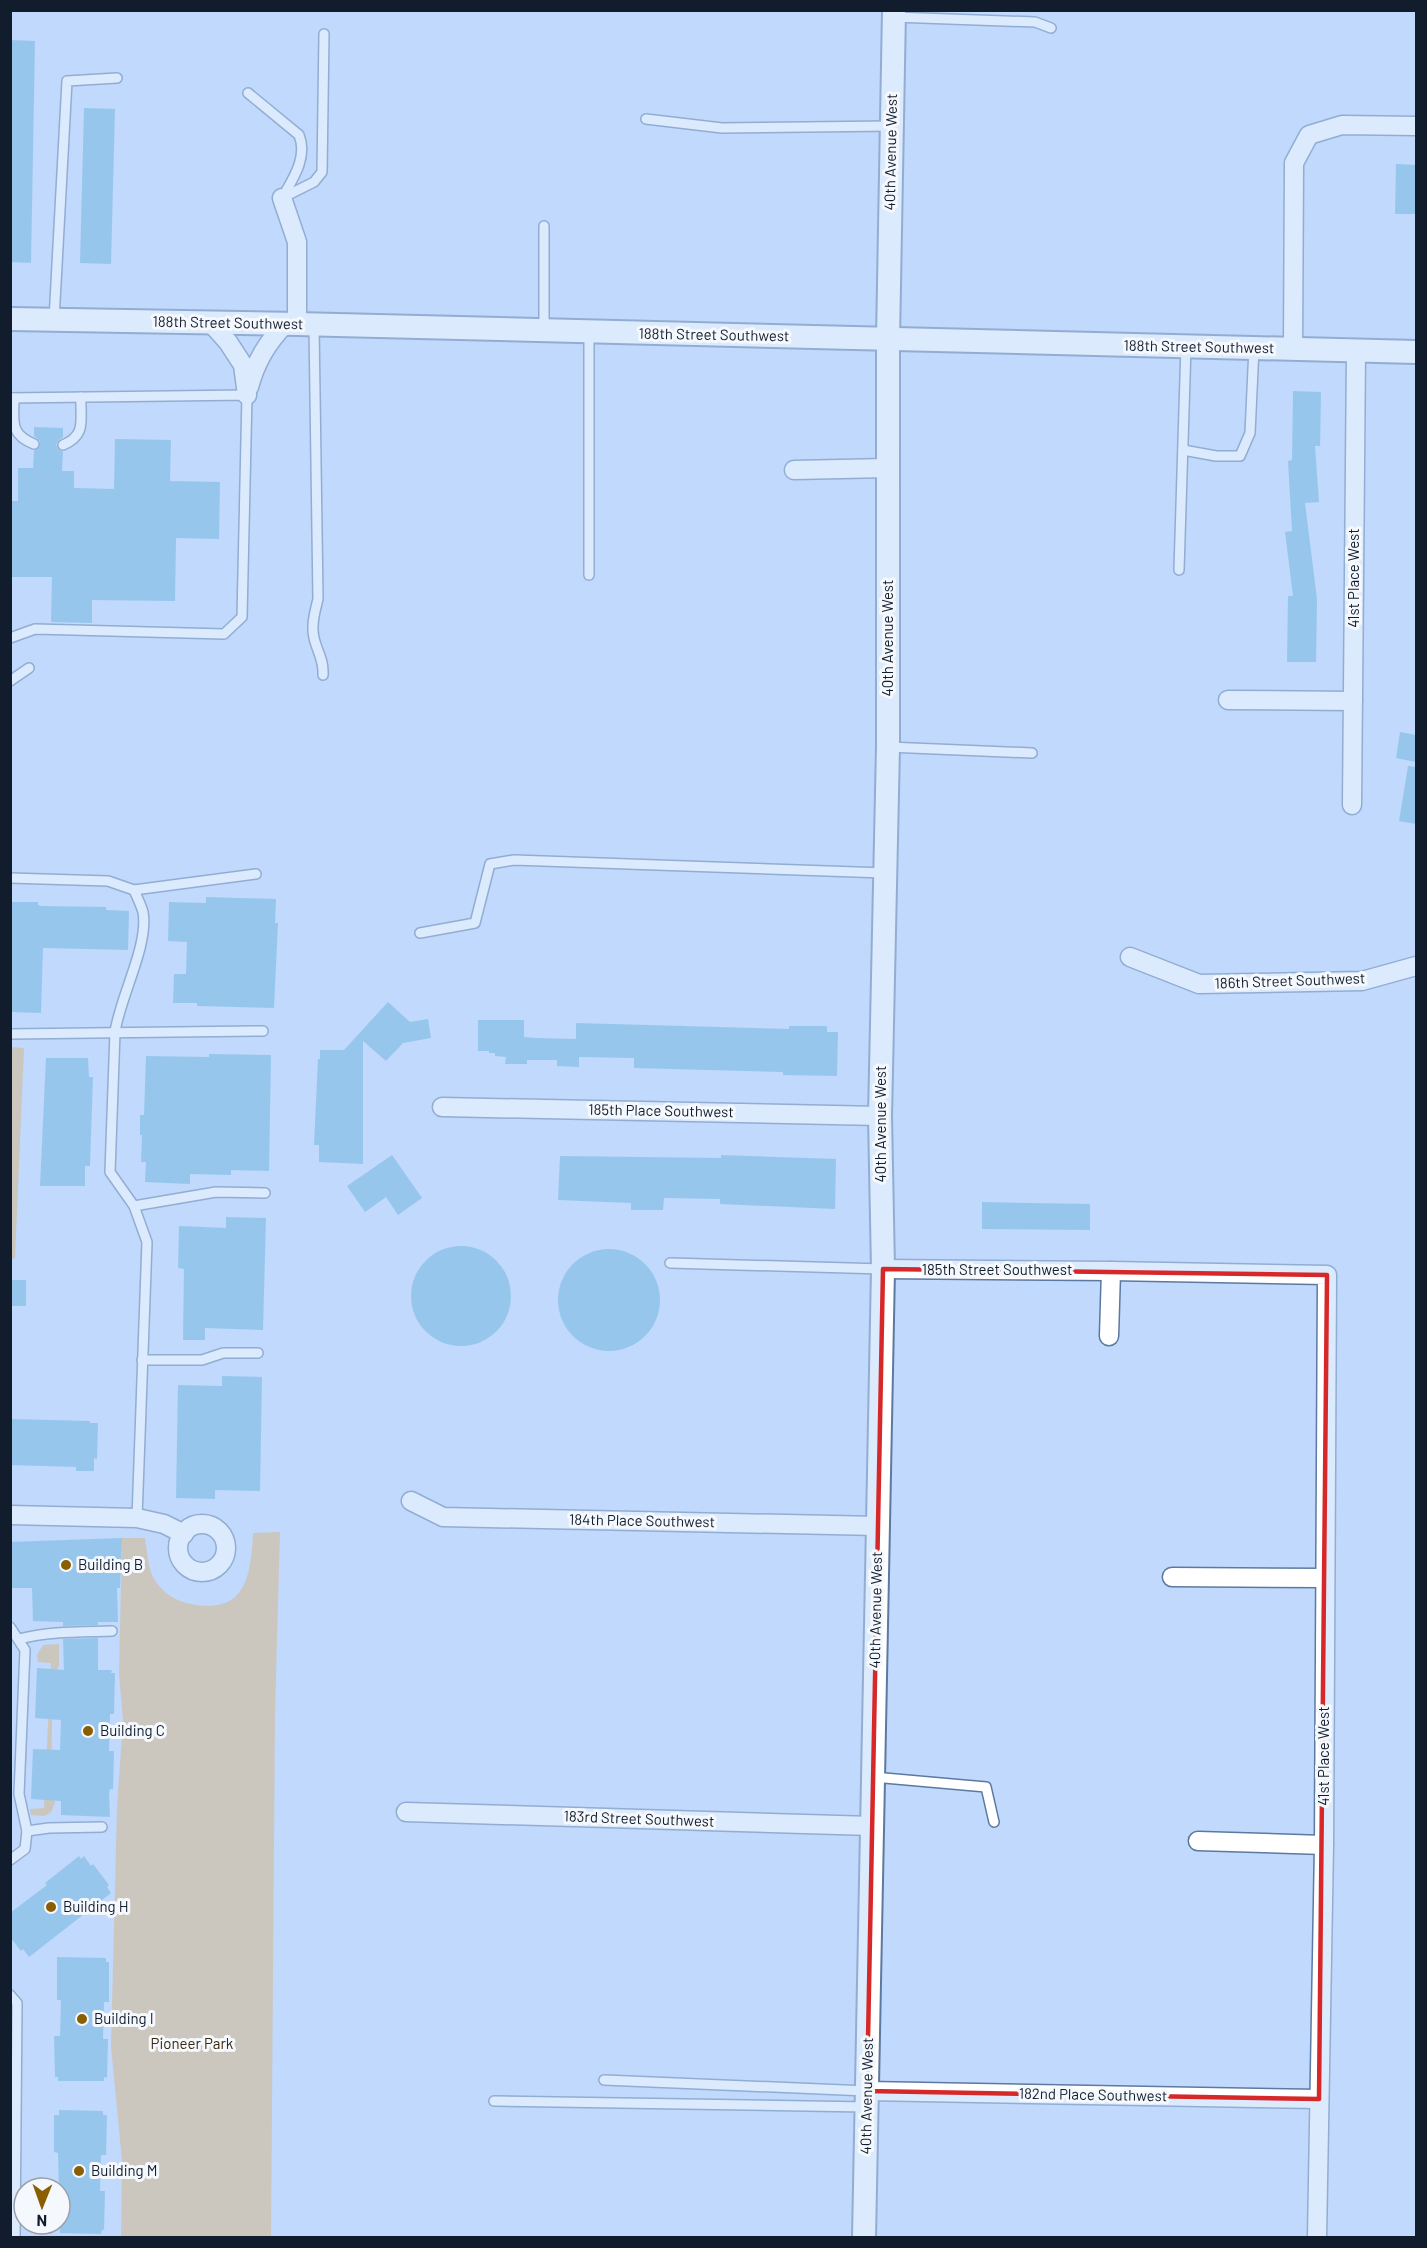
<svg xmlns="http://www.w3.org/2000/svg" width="1427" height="2248" font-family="Barlow,sans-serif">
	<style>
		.green { fill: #dab175 }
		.building { fill: #67b0dc }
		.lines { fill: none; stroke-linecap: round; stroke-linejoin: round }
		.service-casing { stroke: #5c79a1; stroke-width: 12 }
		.minor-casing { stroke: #5c79a1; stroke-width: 21 }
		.tertiary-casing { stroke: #5c79a1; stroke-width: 26 }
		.service { stroke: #fff; stroke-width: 9 }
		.minor { stroke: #fff; stroke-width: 18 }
		.tertiary { stroke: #fff; stroke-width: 22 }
		.marked { fill: none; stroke: #d62828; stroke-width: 4.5; stroke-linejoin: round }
		.poi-dot { fill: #8a5e01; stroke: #f5f8fd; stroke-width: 2 }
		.labels { text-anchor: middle; stroke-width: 6; stroke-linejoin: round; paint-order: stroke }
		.street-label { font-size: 15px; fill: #111d2d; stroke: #f5f8fd }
		.poi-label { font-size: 15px; fill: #111d2d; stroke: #f5f8fd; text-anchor: start }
		.park-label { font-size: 15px; fill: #3b280b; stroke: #f5f8fd }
	</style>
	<rect width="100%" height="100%" fill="#c0d9fc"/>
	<!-- green -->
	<g class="green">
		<polygon points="11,1047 24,1048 15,1258 11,1259"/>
		<path d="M280 1532 275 1713 271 2237 121 2238 122 2161 111 2046 117 1808 123 1720 119 1674 122 1538H145C147 1550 148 1569 154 1579 163 1593 175 1601 191 1604 245 1615 251 1577 253 1533Z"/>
		<polygon points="59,1644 59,1665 53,1678 52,1727 51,1769 55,1803 51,1812 45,1816 31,1815 30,1809 44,1808 51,1663 38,1662 37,1655 43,1645"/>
	</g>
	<!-- building -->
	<g class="building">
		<polygon points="10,40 35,41 31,263 10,262"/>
		<polygon points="84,108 115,109 111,264 80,263"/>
		<polygon points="1396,164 1416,165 1416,214 1395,214"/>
		<polygon points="1293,391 1321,392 1320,446 1315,446 1319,502 1305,503 1317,599 1316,662 1287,662 1288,596 1293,596 1285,532 1292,531 1288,461 1292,460"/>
		<polygon points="34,427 63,428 63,437 58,441 56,445 59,450 63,452 62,471 74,471 74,488 114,489 115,439 171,440 170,481 220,482 219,539 176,538 175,601 92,600 92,623 51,622 52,577 10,577 10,501 18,501 18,468 33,468 34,451 40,446 40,441 34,436"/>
		<polygon points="1400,732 1416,735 1416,762 1396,758"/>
		<polygon points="1408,766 1416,767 1416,824 1399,821"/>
		<polygon points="206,897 276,899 275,923 278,923 274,1008 197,1006 197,1003 173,1003 174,974 186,974 187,942 168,941 169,902 206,903"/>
		<polygon points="10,902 38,902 38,905 41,906 106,907 106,910 129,911 128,950 43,948 41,1013 10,1012"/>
		<polygon points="388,1002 410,1022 428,1019 431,1038 403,1043 386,1061 363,1041 363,1164 319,1162 319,1145 314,1145 318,1059 320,1059 320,1050 344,1050"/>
		<polygon points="478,1020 524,1020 524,1037 536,1038 576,1039 576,1023 789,1029 789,1026 827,1026 827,1032 838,1032 837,1076 783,1075 783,1072 634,1068 634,1058 579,1057 579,1067 557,1066 557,1060 527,1060 527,1064 505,1064 506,1057 495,1056 495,1053 489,1053 489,1051 478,1051"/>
		<polygon points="209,1054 271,1055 269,1171 231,1170 231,1175 190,1174 190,1184 145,1182 146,1162 141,1162 142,1135 140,1135 140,1115 144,1115 146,1056 209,1057"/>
		<polygon points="46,1058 88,1058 89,1077 93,1077 90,1166 85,1166 85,1186 40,1186"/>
		<polygon points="392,1155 422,1198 398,1215 386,1197 365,1212 347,1186"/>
		<polygon points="721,1155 836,1159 835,1209 720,1204 720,1199 664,1198 663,1210 631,1210 631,1203 558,1200 560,1156 721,1158"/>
		<polygon points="982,1202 1090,1204 1090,1230 982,1229"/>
		<polygon points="226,1217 266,1218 263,1330 205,1328 205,1340 183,1340 184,1269 178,1268 179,1226 226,1228"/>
		<circle cx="461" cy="1296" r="50"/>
		<circle cx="609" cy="1300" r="51"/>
		<rect x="10" y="1280" width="16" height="26"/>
		<polygon points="222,1376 262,1377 260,1491 215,1490 215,1499 176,1498 178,1385 222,1386"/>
		<polygon points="10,1419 90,1421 90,1423 98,1423 97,1459 94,1458 94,1471 76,1471 76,1467 10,1465"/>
		<polygon points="122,1538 120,1588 117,1588 118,1622 98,1622 98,1625 63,1626 63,1622 33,1621 32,1588 10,1588 10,1542"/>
		<polygon points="98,1638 98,1670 112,1670 111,1673 115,1673 114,1714 110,1714 109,1751 114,1751 113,1789 110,1789 109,1793 110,1817 61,1815 61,1801 31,1799 33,1749 60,1750 61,1720 35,1718 37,1668 64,1670 63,1639"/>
		<polygon points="79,1856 81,1859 84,1856 91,1866 93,1864 109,1885 107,1887 111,1893 29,1957 23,1949 21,1951 10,1937 10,1913 47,1885 45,1883"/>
		<polygon points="57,1957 106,1958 106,1962 109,1962 109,2002 104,2002 103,2039 108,2039 107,2078 104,2077 104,2081 58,2081 58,2077 55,2077 54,2036 60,2036 61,2000 57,2000"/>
		<polygon points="59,2110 103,2111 103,2115 107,2115 106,2155 101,2155 100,2191 105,2191 104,2230 102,2230 101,2234 60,2233 58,2153 54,2152 54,2115 59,2115"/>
	</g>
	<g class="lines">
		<!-- service casing -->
		<g class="service-casing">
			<g id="service">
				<polyline points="894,17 1035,22 1051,28"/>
				<path d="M248 93 299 135C308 157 293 179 282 198"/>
				<polyline points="646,119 722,128 892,126"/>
				<polyline points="282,198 314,182 322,172 324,34"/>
				<polyline points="54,320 67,81 117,78"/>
				<path d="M314 326 318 599C315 611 311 625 314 638 317 651 324 660 323 675"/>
				<polyline points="544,331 544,226"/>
				<polyline points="10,398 247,395 242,617 224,634 35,629 10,638"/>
				<path d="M14 398C14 421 9 434 34 444"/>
				<path d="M63 445C87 435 80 420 81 397"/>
				<polyline points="1183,450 1216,456 1240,456 1250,433 1254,348"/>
				<polyline points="1179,570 1186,346"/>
				<polyline points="589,575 589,332"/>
				<polyline points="10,681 29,668"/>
				<polyline points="888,747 1032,753"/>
				<polyline points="10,878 108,881 134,890 256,874"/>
				<path d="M134 890C137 897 141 905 143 912 149 945 120 997 115 1032L110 1172 134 1206 147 1242 137 1518"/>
				<polyline points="420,933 475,923 490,864 514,860 885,873"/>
				<polyline points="10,1034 263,1031"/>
				<polyline points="134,1206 216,1192 265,1193"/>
				<polyline points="670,1263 883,1269"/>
				<polyline points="142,1360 202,1360 223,1353 258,1353"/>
				<polyline points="10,1627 25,1650 19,1794 27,1831 25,1849 10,1860"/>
				<path d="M19 1639C49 1631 81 1632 112 1631"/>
				<polyline points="873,1777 986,1787 994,1822"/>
				<polyline points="27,1831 49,1828 102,1827"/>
				<polyline points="10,1995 17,2003 15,2238"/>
				<polyline points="604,2080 867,2091"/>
				<polyline points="494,2101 867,2107"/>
			</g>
		</g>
		<!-- minor casing -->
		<g class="minor-casing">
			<g id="minor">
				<polyline points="282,198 297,242 297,324"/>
				<polyline points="211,323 228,342 243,365 247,395"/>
				<polyline points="1293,349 1294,163 1309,135 1342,125 1416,126"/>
				<path d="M249 387C256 361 267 343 285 324"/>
				<polyline points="794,470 888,468"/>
				<polyline points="1228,700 1353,701"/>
				<polyline points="1352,805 1356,351"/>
				<polyline points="1130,957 1199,984 1362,981 1416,966"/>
				<polyline points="442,1107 880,1116"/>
				<polyline points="883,1269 1111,1271 1327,1275 1324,1845 1317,2238"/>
				<polyline points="1109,1336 1111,1271"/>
				<polyline points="411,1501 443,1517 878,1526"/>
				<polyline points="10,1515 137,1518 164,1524 184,1534"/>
				<circle cx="202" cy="1548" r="24"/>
				<polyline points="1172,1577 1324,1578"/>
				<polyline points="406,1812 872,1826"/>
				<polyline points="1198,1841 1324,1845"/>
				<polyline points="867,2091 1319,2099"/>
			</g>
		</g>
		<!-- tertiary casing -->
		<g class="tertiary-casing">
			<g id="tertiary">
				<polyline points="10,319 297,324 1416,352"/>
				<polyline points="864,2238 883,1269 880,1116 888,747 888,339 894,10"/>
			</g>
		</g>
		<!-- service -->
		<use href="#service" class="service"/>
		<!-- minor -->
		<use href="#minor" class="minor"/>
		<!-- tertiary -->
		<use href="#tertiary" class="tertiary"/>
	</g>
	<!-- marked area -->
	<path d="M0 0H1427V2248H0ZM883 1269 1327 1275 1319 2099 867 2091Z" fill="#c0d9fc" fill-opacity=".55" fill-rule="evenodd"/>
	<path class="marked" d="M883 1269 1327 1275 1319 2099 867 2091Z"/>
	<!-- markers -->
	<g class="poi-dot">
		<circle cx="66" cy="1565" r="6"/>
		<circle cx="88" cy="1731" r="6"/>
		<circle cx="51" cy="1907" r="6"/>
		<circle cx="82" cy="2019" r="6"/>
		<circle cx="79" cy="2171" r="6"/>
	</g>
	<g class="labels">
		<!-- street labels -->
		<g class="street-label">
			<text transform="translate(891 152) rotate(-89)" y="5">40th Avenue West</text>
			<text transform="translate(228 323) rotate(1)" y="5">188th Street Southwest</text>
			<text transform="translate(714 335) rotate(1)" y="5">188th Street Southwest</text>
			<text transform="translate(1199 347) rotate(1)" y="5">188th Street Southwest</text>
			<text transform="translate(1354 578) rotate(-90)" y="5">41st Place West</text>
			<text transform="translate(888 638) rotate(-90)" y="5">40th Avenue West</text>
			<text transform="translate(1290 981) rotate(-2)" y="5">186th Street Southwest</text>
			<text transform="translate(661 1111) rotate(1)" y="5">185th Place Southwest</text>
			<text transform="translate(881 1124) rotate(-90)" y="5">40th Avenue West</text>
			<text x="997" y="1275">185th Street Southwest</text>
			<text transform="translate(642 1521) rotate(1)" y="5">184th Place Southwest</text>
			<text transform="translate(876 1610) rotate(-89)" y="5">40th Avenue West</text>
			<text transform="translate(1324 1756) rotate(-90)" y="5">41st Place West</text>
			<text transform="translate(639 1819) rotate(2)" y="5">183rd Street Southwest</text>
			<text transform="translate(1093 2095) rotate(1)" y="5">182nd Place Southwest</text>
			<text transform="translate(867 2096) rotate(-89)" y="5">40th Avenue West</text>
		</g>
		<!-- poi labels -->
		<g class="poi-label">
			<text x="78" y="1570">Building B</text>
			<text x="100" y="1736">Building C</text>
			<text x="63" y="1912">Building H</text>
			<text x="94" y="2024">Building I</text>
			<text x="91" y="2176">Building M</text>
		</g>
		<!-- park labels -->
		<g class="park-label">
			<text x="192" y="2049">Pioneer Park</text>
		</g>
	</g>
	<!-- border -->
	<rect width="1427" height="2248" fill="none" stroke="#111d2d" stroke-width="24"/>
	<!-- north arrow -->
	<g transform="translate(42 2206) rotate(181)"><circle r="28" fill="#f5f8fd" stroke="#9aa0aa" stroke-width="1.5"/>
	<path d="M0-4.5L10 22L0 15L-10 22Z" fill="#8a5e01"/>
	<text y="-9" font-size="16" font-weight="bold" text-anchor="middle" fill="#111d2d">N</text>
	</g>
</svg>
